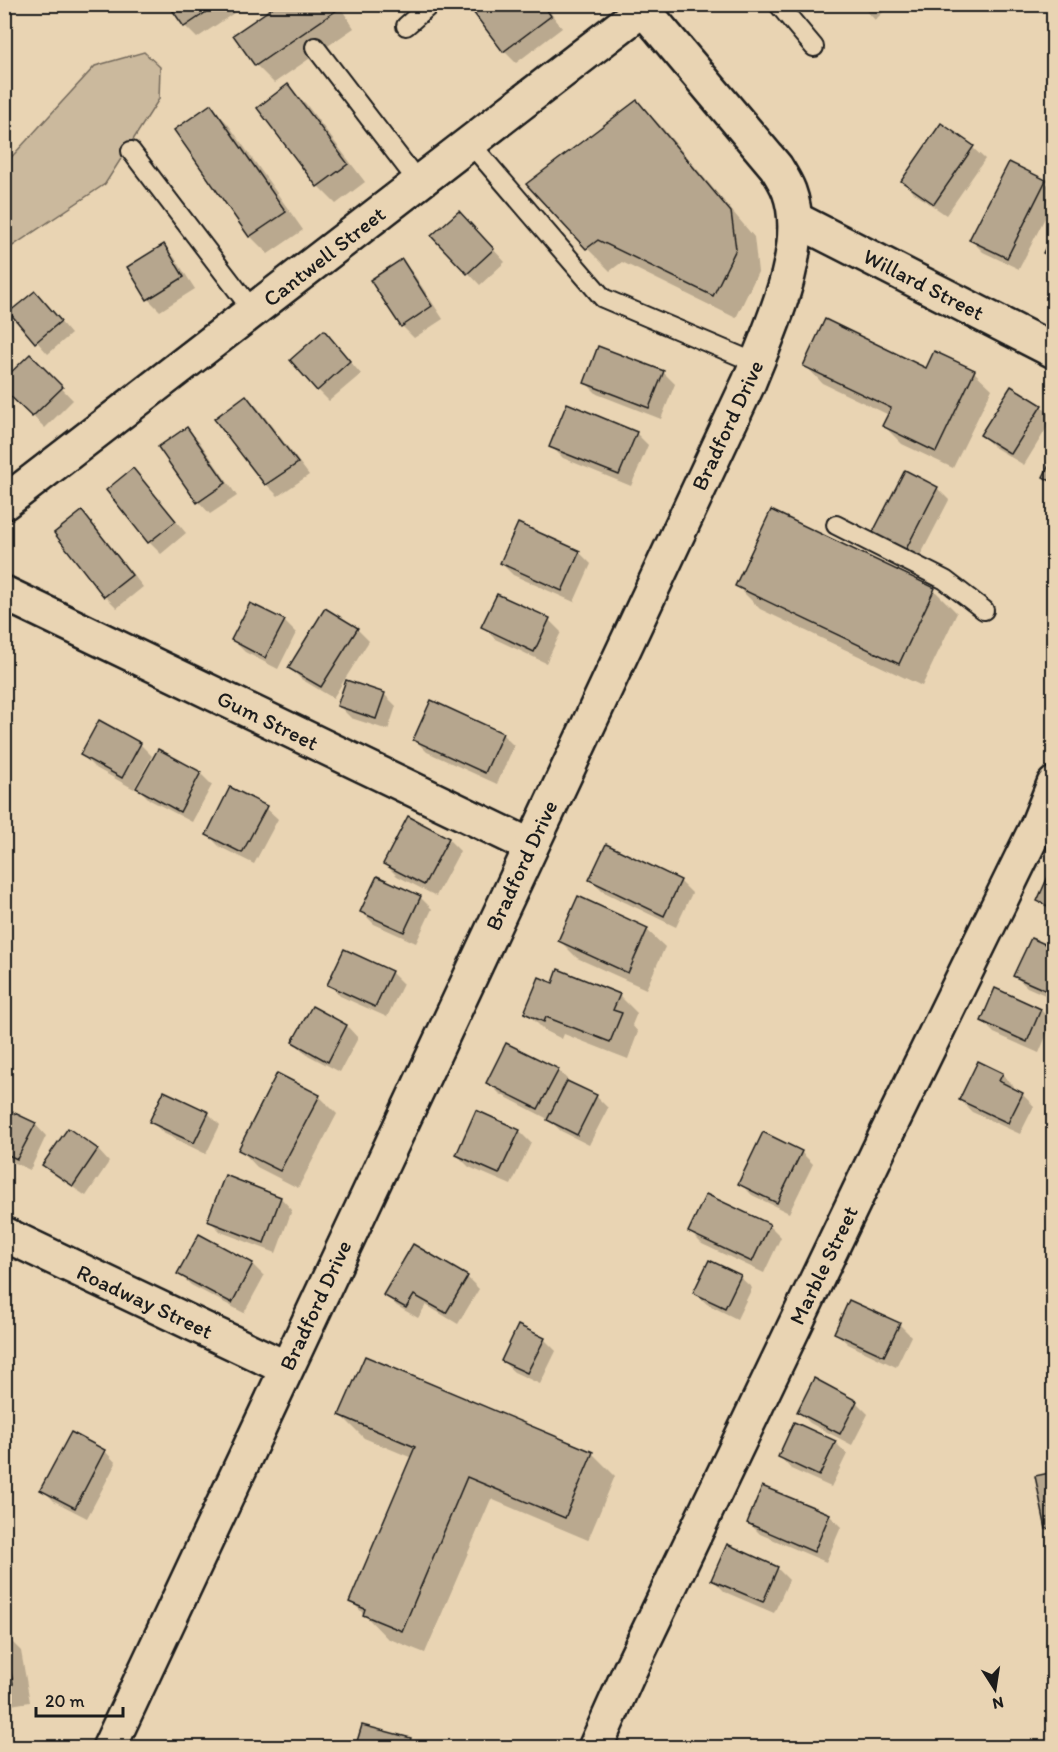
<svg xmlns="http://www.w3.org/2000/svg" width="1058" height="1752" font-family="Itim,sans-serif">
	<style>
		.green { fill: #cbb99d; stroke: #746a5c; stroke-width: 1.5 }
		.shadow { fill: #0003 }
		.building { fill: #b6a68e; stroke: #1c1c1c; stroke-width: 1.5 }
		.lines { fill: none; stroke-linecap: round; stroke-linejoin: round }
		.service-casing { stroke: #1c1c1c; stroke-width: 22 }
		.minor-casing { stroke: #1c1c1c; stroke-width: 38 }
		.tertiary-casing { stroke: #1c1c1c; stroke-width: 38 }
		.service { stroke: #e9d4b3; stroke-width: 18 }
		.minor { stroke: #e9d4b3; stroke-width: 33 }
		.tertiary { stroke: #e9d4b3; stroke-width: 33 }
		.labels { text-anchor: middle; stroke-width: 5; stroke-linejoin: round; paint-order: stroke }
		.street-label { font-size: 22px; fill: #1c1c1c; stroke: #e9d4b3 }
	</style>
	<rect width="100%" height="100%" fill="#e9d4b3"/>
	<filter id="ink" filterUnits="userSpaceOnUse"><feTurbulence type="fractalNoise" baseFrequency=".0167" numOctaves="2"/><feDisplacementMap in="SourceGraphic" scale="12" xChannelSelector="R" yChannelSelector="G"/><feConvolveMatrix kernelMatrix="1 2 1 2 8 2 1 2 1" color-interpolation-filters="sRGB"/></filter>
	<g filter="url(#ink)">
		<!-- green -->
		<polygon class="green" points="144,52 160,67 159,99 105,184 5,251 5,164 95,66"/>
		<!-- shadow -->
		<g class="shadow">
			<polygon points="170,4 228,4 234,13 197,38 185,26"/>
			<polygon points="280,4 338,4 354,28 274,83 256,65"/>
			<polygon points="478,4 544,4 562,28 516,63 504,51"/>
			<polygon points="860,4 892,4 875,20"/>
			<polygon points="288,86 306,104 365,182 336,204 318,186 259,108"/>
			<polygon points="637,102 660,125 754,237 758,272 736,318 622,262 610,271 587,248"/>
			<polygon points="211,106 228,124 303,230 268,254 250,236 176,130"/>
			<polygon points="941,125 973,148 985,159 946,215 914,193 903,181"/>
			<polygon points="1045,182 1054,190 1054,200 1019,269 983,252 971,240"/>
			<polygon points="470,224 505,262 480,285 433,236"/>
			<polygon points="164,246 175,258 195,289 160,311 148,299"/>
			<polygon points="402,261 413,273 443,319 414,338 402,326"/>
			<polygon points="46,305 71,334 48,354 11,313"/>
			<polygon points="335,344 361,374 329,401 318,390"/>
			<polygon points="30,356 73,400 45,428 4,388"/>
			<polygon points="805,365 974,372 992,389 953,468 902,444 884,426 889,415 822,383"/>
			<polygon points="663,372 675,384 661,419 597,394 585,382"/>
			<polygon points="246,397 258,408 309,475 278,496 266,484"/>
			<polygon points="1041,406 1053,418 1024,465 994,447 982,435"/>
			<polygon points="187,429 199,441 237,496 210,514 199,502 160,447"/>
			<polygon points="636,433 648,445 631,486 563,458 551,446"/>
			<polygon points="133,470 186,533 161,554 149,542"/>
			<polygon points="937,488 949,500 917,562 885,546"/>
			<polygon points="82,513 94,525 143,587 117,608 105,596"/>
			<polygon points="579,552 591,564 574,602 513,575 501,563"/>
			<polygon points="737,586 934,590 957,613 922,686 760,609"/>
			<polygon points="498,596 549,620 561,632 546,663 495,639 483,627"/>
			<polygon points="251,605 284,621 296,633 278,669 245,652 233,640"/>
			<polygon points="357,629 369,641 333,698 301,679 290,668"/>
			<polygon points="4,649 9,654 4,659"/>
			<polygon points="384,694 396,706 388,730 351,718 339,706"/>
			<polygon points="502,734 514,746 497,784 427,752 415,740"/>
			<polygon points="140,744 152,756 134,789 94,767 82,755"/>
			<polygon points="200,773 212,785 192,822 150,800 138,788"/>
			<polygon points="266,808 278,819 254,864 220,847 208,835"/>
			<polygon points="448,839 460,851 436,896 397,876 385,864"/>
			<polygon points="1054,870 1054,914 1039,901"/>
			<polygon points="591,880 680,881 692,893 676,927 602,891"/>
			<polygon points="420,897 432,909 416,943 374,924 362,912"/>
			<polygon points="579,898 647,930 665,947 646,989 577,958 559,940"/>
			<polygon points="1054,950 1054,999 1027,987 1015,976"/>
			<polygon points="391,972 403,984 387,1017 340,996 329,984"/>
			<polygon points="554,985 619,995 637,1013 632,1025 638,1032 628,1059 564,1034 562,1039 544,1030 526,1012"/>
			<polygon points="996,990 1041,1010 1052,1022 1039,1053 994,1033 982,1021"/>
			<polygon points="312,1008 347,1026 358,1038 340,1072 306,1054 294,1042"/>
			<polygon points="978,1063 1002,1074 1014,1086 1013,1089 1022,1094 1034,1106 1020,1134 972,1112 960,1100"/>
			<polygon points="558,1070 570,1082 596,1096 608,1108 589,1145 561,1131 548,1119 500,1094 488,1082"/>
			<polygon points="319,1096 337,1114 298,1188 257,1167 240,1149"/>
			<polygon points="4,1110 35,1124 46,1136 30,1170 4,1158"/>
			<polygon points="208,1113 220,1125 206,1154 163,1133 151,1121"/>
			<polygon points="68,1130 98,1150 109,1162 86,1196 56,1176 44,1164"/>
			<polygon points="519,1131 531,1143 511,1185 469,1167 457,1155"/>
			<polygon points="801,1152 813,1164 789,1213 752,1195 740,1183"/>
			<polygon points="225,1177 281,1198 292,1210 276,1253 221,1232 209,1220"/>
			<polygon points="769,1225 781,1237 764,1273 702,1244 690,1232"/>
			<polygon points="252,1264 264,1276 244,1313 191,1285 179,1274"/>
			<polygon points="467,1277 479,1289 458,1324 426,1305 418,1318 397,1306 385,1294"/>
			<polygon points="740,1277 752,1288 737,1319 707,1304 695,1293"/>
			<polygon points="899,1324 911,1336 896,1367 848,1344 836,1333"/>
			<polygon points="544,1339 556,1351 540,1384 514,1372 502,1361"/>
			<polygon points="856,1402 868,1414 852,1445 810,1423 799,1412"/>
			<polygon points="341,1415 592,1453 615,1476 588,1540 491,1499 425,1653 387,1638 351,1601 412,1458 364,1438"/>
			<polygon points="72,1434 105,1451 116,1463 87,1518 54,1501 42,1489"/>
			<polygon points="835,1442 847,1454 831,1487 791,1469 780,1457"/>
			<polygon points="829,1515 841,1527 826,1562 760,1534 748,1522"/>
			<polygon points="777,1568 789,1580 774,1613 725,1592 713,1580"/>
			<polygon points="4,1634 21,1651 30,1702 4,1706"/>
			<polygon points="410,1740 418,1748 357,1748"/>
		</g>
		<!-- building -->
		<g class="building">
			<polygon points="168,4 218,4 184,27"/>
			<polygon points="278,4 333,4 337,10 255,66 233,35"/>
			<polygon points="476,4 543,4 551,16 503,52 470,8"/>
			<polygon points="288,84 348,164 317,187 257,108"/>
			<polygon points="637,100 731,212 736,249 713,296 598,240 586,249 526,184"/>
			<polygon points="211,104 286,212 249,237 174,130"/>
			<polygon points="941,123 974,146 934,204 901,181"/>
			<polygon points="1009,162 1046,180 1007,258 969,240"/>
			<polygon points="459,211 494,249 467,274 431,236"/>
			<polygon points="1054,231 1054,258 1043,253"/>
			<polygon points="164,244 184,277 147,300 127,267"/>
			<polygon points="402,259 432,306 401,327 370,280"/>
			<polygon points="35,291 61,321 35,343 9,312"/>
			<polygon points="825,319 926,368 934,351 975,370 936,452 882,426 891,408 803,366"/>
			<polygon points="324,330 350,361 317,391 290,360"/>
			<polygon points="598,346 664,371 649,408 584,383"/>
			<polygon points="30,354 63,387 32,417 4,390 4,379"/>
			<polygon points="1011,386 1042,405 1011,454 980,435"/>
			<polygon points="246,395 298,463 265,485 214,419"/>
			<polygon points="567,403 637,432 619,475 549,447"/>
			<polygon points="187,427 226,483 197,503 158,447"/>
			<polygon points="1054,455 1054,483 1043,477"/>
			<polygon points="133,468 176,521 148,543 106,490"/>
			<polygon points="905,470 938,487 905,551 872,534"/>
			<polygon points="771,510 935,588 899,664 735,586"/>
			<polygon points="82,511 132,575 104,597 54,533"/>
			<polygon points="518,523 580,551 562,591 500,563"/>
			<polygon points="497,594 550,618 534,652 481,627"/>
			<polygon points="250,603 285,620 265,658 231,640"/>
			<polygon points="325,608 358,628 321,687 288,668"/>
			<polygon points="346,680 385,693 376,719 337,706"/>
			<polygon points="431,700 503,733 485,773 413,740"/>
			<polygon points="99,720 141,743 122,778 80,755"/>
			<polygon points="158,749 201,772 180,812 136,788"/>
			<polygon points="230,787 267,806 242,853 206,835"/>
			<polygon points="408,816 449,838 424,885 383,864"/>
			<polygon points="606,844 681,880 664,916 589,880"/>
			<polygon points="1052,868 1054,869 1054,909 1037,901"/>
			<polygon points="377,876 421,896 404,932 360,912"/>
			<polygon points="578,896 648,928 628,973 558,941"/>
			<polygon points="1031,938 1054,948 1054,994 1013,976"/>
			<polygon points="344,949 392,971 375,1007 327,985"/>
			<polygon points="558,969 620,994 613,1010 622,1013 610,1042 546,1017 544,1022 524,1013 539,977 553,983"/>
			<polygon points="995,988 1041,1009 1027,1042 981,1021"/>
			<polygon points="312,1006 347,1025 328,1062 292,1042"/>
			<polygon points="506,1043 559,1069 538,1109 486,1083"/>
			<polygon points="978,1061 1003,1073 999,1081 1023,1093 1008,1123 959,1100"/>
			<polygon points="277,1073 320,1095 280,1171 238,1150"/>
			<polygon points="567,1081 597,1095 577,1135 547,1120"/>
			<polygon points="164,1091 209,1112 194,1143 149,1122"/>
			<polygon points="4,1108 36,1123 17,1159 4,1153"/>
			<polygon points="476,1110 520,1130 499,1174 456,1155"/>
			<polygon points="68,1128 98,1149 73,1186 42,1165"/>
			<polygon points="763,1132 802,1151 777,1203 738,1184"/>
			<polygon points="225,1175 281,1197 264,1243 207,1221"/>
			<polygon points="706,1194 770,1224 752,1262 688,1232"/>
			<polygon points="199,1234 253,1263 232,1303 177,1274"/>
			<polygon points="413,1244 468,1276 446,1313 414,1295 406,1308 383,1295"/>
			<polygon points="709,1260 741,1275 725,1308 693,1293"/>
			<polygon points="849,1300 900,1323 884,1356 834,1333"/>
			<polygon points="518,1325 545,1338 527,1373 501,1361"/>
			<polygon points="365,1356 593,1452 565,1518 467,1477 402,1631 363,1615 365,1609 349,1602 415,1447 339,1415"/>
			<polygon points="814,1378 857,1401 840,1434 797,1412"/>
			<polygon points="794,1422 836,1441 819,1476 778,1457"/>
			<polygon points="71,1432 105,1450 75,1508 40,1490"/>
			<polygon points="1054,1472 1054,1527 1046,1529 1035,1476"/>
			<polygon points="762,1486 830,1514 814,1552 747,1523"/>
			<polygon points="727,1544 778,1567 763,1602 711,1580"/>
			<polygon points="4,1633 13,1684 4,1686"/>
			<polygon points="362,1725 411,1738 408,1748 355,1748"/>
		</g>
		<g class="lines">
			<!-- service casing -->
			<g class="service-casing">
				<g id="service">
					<polyline points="778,4 814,47"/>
					<polyline points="406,26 431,4"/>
					<polyline points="315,47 419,183"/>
					<polyline points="470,143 603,298 756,363"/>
					<polyline points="131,151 253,311"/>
					<polyline points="836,525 945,580 984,610"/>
				</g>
			</g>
			<!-- minor casing -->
			<g class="minor-casing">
				<g id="minor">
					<polyline points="795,219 1054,351"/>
					<polyline points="4,503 643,9"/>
					<polyline points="4,593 531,846"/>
					<polyline points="4,1234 286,1368"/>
					<polyline points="595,1748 630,1670 885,1137 1037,826 1054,784"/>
				</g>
			</g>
			<!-- tertiary casing -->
			<g class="tertiary-casing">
				<path id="tertiary" d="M109 1748 749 382C770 329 810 247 789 191 786 183 781 175 776 167L639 4"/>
			</g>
			<!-- service -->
			<use href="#service" class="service"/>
			<!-- minor -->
			<use href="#minor" class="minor"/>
			<!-- tertiary -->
			<use href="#tertiary" class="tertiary"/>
		</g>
	</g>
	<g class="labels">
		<!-- street labels -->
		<g class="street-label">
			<text transform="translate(324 256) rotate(-38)" y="8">Cantwell Street</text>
			<text transform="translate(924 284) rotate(27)" y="8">Willard Street</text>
			<text transform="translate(727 425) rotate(-65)" y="8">Bradford Drive</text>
			<text transform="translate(268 720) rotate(26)" y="8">Gum Street</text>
			<text transform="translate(521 865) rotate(-65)" y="8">Bradford Drive</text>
			<text transform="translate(823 1265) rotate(-64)" y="8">Marble Street</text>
			<text transform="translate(145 1301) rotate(25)" y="8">Roadway Street</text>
			<text transform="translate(315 1305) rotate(-65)" y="8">Bradford Drive</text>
		</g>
	</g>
	<!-- margin -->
	<rect width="1058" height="1752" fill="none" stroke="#e9d4b3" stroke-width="24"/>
	<rect x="12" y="12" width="1034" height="1728" fill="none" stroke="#1c1c1c" stroke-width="2" filter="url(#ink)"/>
	<!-- north arrow -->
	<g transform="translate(995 1689) rotate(168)" stroke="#e9d4b3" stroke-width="4.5" paint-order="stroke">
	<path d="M0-4.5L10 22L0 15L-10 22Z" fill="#1c1c1c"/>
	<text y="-9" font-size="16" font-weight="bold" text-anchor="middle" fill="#1c1c1c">N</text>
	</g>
	<!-- scale -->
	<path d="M36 1707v9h87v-9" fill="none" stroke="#1c1c1c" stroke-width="3"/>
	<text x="45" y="1707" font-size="18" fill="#1c1c1c" stroke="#e9d4b3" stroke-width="4.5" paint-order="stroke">20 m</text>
</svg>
